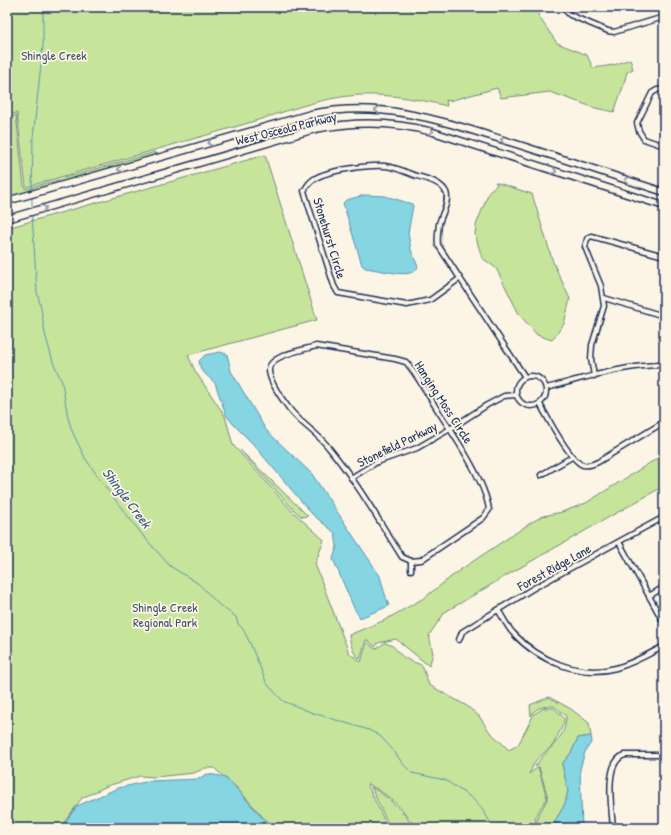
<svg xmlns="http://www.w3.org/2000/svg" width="671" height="835" font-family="'Patrick Hand',sans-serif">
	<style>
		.green { fill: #c7e49b; stroke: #718a7c }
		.water { fill: #86d5e2; stroke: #5b93ad }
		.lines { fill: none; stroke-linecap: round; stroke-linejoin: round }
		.stream { stroke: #5b93ad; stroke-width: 1 }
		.street-casing { stroke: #1b2f5e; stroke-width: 7 }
		.primary-casing { stroke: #1b2f5e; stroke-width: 9 }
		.street { stroke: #fcf5e5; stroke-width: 4 }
		.primary { stroke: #fcf5e5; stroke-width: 6 }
		.oneway { stroke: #8c92a2 }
		.labels { text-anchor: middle; stroke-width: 3.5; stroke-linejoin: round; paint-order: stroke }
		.park-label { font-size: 13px; fill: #3d536a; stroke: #fcf5e5 }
		.street-label { font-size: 13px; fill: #1b2f5e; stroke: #fcf5e5 }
		.water-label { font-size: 14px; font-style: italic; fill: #36587f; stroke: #fcf5e5 }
	</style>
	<rect width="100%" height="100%" fill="#fcf5e5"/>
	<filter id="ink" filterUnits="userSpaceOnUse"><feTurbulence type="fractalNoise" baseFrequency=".025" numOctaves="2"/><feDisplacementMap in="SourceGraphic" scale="8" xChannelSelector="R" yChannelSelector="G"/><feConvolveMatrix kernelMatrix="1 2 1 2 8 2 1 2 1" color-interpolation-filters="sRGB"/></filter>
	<g filter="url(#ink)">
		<!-- green -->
		<g class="green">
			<path d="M7 7H537L539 17 557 43 587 55 593 68 614 65 630 59 633 69 627 72 623 87 614 112 595 108 550 92 501 98 497 88 449 101 446 100 447 106C418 99 390 94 360 95 320 97 283 113 245 124 172 145 99 166 26 187L17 113 7 115Z"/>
			<polygon points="16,115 24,187 26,189 155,152 156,156 7,199 7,118"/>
			<path d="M265 155 317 320 188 355 195 371 225 416 233 445 292 511 324 540 315 564 349 653 361 662 367 642 375 649 385 643C397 647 393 647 401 655 406 660 416 663 422 665L429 685 467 706 479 716 489 731 509 750 518 745 534 714 544 708H554L564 718V723L553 745 536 760 529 774 538 767 547 798 535 817 537 828H416C403 808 389 795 368 784H367L388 828H282L270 825 237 788 214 768H205L194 773 155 777 140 776 107 786 82 798 60 828H7V228Z"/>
			<polygon points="495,182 532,194 553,262 570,299 564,324 552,340 537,335 519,314 496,268 482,258 475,234 476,225 490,190 497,185"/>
			<polygon points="240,450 308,516 302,517 294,510"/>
			<path d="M664 454V486L516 570 445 612 429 635 433 654 429 666 396 639 378 643 375 647 368 640H366L360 659C352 653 351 645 349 635L385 620 424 598 460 570 532 522 543 516 562 512 586 503Z"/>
			<path d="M549 697 571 709 589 723 591 736 578 738 571 753 562 764 568 791 565 804 555 821 557 828H538L537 818 548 798 539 767 537 765 535 767C544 750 567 740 566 716L554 706C545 706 535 707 531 716L530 705Z"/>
			<path d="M371 787C389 797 403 811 414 828H390Z"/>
		</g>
		<!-- water -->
		<g class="water">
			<path d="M365 195 385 196 412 204 413 206 408 233 411 250 418 267C416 270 414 272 410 273 402 276 375 269 365 268L362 265 343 203 346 200Z"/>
			<polygon points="220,352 227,354 231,371 266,430 312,474 380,576 384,591 389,606 360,618 354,608 333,559 337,547 335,533 312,514 253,444 234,425 226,415 215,383 201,370 199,361 205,355"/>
			<polygon points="591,736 592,741 585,752 580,769 582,828 557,828 555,821 565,804 568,791 562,764 571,753 578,738"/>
			<polygon points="207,774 221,776 231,782 267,823 276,828 61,828 77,806 118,788 150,781 198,779"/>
		</g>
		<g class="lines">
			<!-- stream -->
			<g class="stream">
				<polyline points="32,192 33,138 43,46 43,7"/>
				<polyline points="32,197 32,210"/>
				<polyline points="32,215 37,292 41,308 45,334 53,362 62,382 68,418 72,431 85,458 106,488 144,537 170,566 199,584 219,605 236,617 238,624 243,629 250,643 267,684 283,701 313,713 369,730 380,736 393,750 403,764 412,773 445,780 472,798 482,809 494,828"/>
			</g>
			<!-- street casing -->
			<g class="street-casing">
				<g id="street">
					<polyline points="565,7 566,11 570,15 608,31 614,32 664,17"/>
					<polyline points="664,89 657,90 652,93 637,123 639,131 644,139 664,146"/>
					<path d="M459 279 430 300 407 305 338 293 334 286 304 191C307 186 309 182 314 179 328 170 368 165 385 166 396 167 407 173 417 176 427 179 441 182 446 192 450 202 441 215 439 224 438 232 437 238 438 245L525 377"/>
					<polyline points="604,298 664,316"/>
					<path d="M316 346 395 359 406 362C417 375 426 391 435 406 452 433 485 479 489 510L483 518 421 560 411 561 402 557C379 521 357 482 329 448 317 432 299 423 288 407 282 399 268 380 269 369 270 355 304 350 316 346Z"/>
					<circle cx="531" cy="391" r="15"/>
					<polyline points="594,376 591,359 592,345 604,306 601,286 585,247 587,239 591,236 664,256"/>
					<path d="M546 388C585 378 624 365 664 365"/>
					<path d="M540 404C547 417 571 462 583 465 588 466 594 464 598 462L664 422"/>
					<polyline points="541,475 572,457"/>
					<polyline points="351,478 377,462 417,448 450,429 487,405 504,396 516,395"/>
					<polyline points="619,542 664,623"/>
					<polyline points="411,561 411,570"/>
					<polyline points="649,596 664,587"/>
					<path d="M498 610C503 617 507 627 513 633 539 661 579 678 616 668 634 663 649 654 664 646"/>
					<polyline points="459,640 462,632 532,589 664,517"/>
					<path d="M613 828C612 810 603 761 625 755H664"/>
				</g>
			</g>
			<!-- primary casing -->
			<g class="primary-casing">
				<g id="primary">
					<path d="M7 201 311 114C384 99 445 122 513 143 564 159 614 176 664 192"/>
					<path d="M7 219 315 129C354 121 393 121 433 132L664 206"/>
				</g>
			</g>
			<!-- street -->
			<use href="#street" class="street"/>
			<!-- primary -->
			<use href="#primary" class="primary"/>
		</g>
		<!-- one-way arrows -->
		<defs><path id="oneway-chevron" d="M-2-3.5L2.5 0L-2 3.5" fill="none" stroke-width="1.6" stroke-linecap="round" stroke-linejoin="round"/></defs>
		<g class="oneway">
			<use href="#oneway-chevron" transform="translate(377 110) rotate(-176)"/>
			<use href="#oneway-chevron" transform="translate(431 131) rotate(16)"/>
			<use href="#oneway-chevron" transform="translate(503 140) rotate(-163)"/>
			<use href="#oneway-chevron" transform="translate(210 143) rotate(164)"/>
			<use href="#oneway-chevron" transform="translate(120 169) rotate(164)"/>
			<use href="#oneway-chevron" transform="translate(554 171) rotate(18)"/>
			<use href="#oneway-chevron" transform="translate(627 180) rotate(-162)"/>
			<use href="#oneway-chevron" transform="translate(44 208) rotate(-16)"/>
		</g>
	</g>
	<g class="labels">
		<!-- park labels -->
		<g class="park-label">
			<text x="54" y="60">Shingle Creek</text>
			<text x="165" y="612">Shingle Creek<tspan x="165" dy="15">Regional Park</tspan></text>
		</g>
		<!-- street labels -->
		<g class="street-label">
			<text transform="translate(286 128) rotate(-14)" y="5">West Osceola Parkway</text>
			<text transform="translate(330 238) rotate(73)" y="5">Stonehurst Circle</text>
			<text transform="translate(444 402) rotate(57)" y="5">Hanging Moss Circle</text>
			<text transform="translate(397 444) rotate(-26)" y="5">Stonefield Parkway</text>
			<text transform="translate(554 567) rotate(-29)" y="5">Forest Ridge Lane</text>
		</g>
		<!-- water labels -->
		<g class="water-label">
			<text transform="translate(127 498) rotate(53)" y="5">Shingle Creek</text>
		</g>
	</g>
	<!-- margin -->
	<rect width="671" height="835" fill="none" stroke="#fcf5e5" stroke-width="24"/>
	<rect x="12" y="12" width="647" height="811" fill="none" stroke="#1b2f5e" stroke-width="1.5" filter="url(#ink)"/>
</svg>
